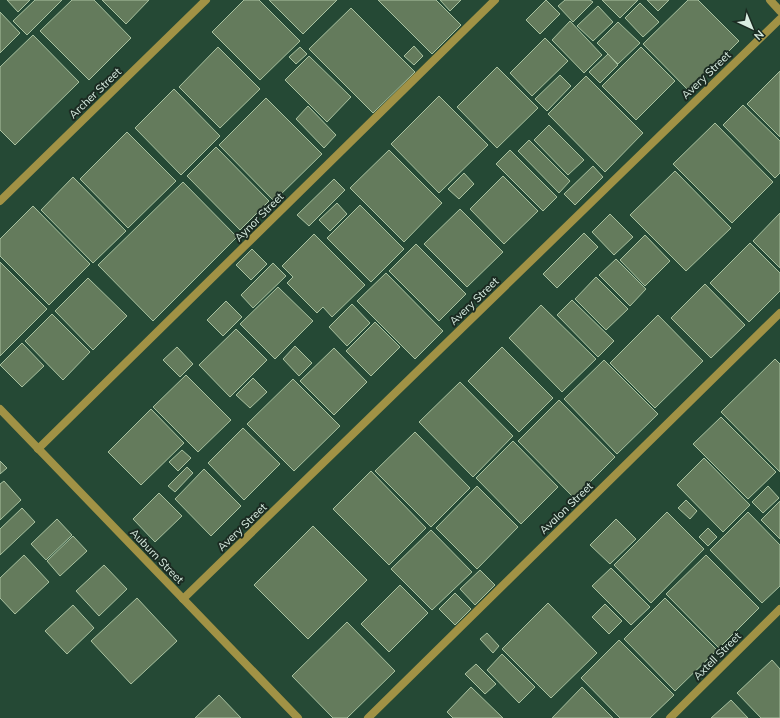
<svg xmlns="http://www.w3.org/2000/svg" width="780" height="718" font-family="Mulish,sans-serif">
	<style>
		.building { fill: #647b5c; stroke: #a9c2a0 }
		.lines { fill: none; stroke-linecap: round; stroke-linejoin: round }
		.street { stroke: #a19245; stroke-width: 8 }
		.labels { text-anchor: middle; stroke-width: 4; stroke-linejoin: round; paint-order: stroke }
		.street-label { font-size: 11px; fill: #d9ede1; stroke: #1b2b22 }
	</style>
	<rect width="100%" height="100%" fill="#254935"/>
	<!-- building -->
	<g class="building">
		<polygon points="7,0 30,0 18,12"/>
		<polygon points="35,0 62,0 27,35 13,21"/>
		<polygon points="72,0 94,0 131,38 89,80 40,31"/>
		<polygon points="102,0 149,0 126,24"/>
		<polygon points="244,0 259,0 300,41 260,80 212,32"/>
		<polygon points="269,0 337,0 303,34"/>
		<polygon points="378,0 436,0 461,25 432,54"/>
		<polygon points="440,0 461,0 450,11"/>
		<polygon points="546,0 560,14 540,34 526,20"/>
		<polygon points="565,0 590,0 593,2 573,22 558,6"/>
		<polygon points="602,0 638,0 620,18"/>
		<polygon points="647,0 669,0 658,11"/>
		<polygon points="688,0 698,0 739,41 689,91 643,44"/>
		<polygon points="640,3 659,22 643,37 625,18"/>
		<polygon points="598,6 613,22 593,41 577,26"/>
		<polygon points="351,8 415,72 373,113 309,49"/>
		<polygon points="0,12 20,33 0,53"/>
		<polygon points="570,21 602,55 584,73 552,40"/>
		<polygon points="618,22 640,43 618,64 597,43"/>
		<polygon points="33,35 79,82 15,145 0,130 0,67"/>
		<polygon points="545,38 568,61 532,96 510,73"/>
		<polygon points="414,46 423,56 414,65 404,56"/>
		<polygon points="218,47 260,89 220,128 179,87"/>
		<polygon points="300,47 307,54 296,64 289,57"/>
		<polygon points="641,47 675,81 636,120 602,86"/>
		<polygon points="608,54 618,65 600,83 589,72"/>
		<polygon points="309,56 351,97 327,122 285,80"/>
		<polygon points="497,67 538,108 497,148 457,107"/>
		<polygon points="780,71 780,137 747,104"/>
		<polygon points="560,75 571,86 547,111 535,99"/>
		<polygon points="586,76 643,133 605,172 548,114"/>
		<polygon points="174,89 220,136 181,175 135,128"/>
		<polygon points="439,96 488,145 439,193 391,144"/>
		<polygon points="266,98 322,154 274,201 219,145"/>
		<polygon points="743,105 780,141 780,173 775,178 723,125"/>
		<polygon points="308,106 336,135 324,148 296,119"/>
		<polygon points="715,123 773,182 732,223 673,164"/>
		<polygon points="549,125 584,160 568,175 534,140"/>
		<polygon points="127,132 176,181 128,228 80,179"/>
		<polygon points="529,140 570,181 559,193 518,151"/>
		<polygon points="216,147 269,201 240,230 187,176"/>
		<polygon points="389,150 442,203 404,242 350,188"/>
		<polygon points="510,150 557,197 543,211 496,164"/>
		<polygon points="593,166 603,177 575,205 564,194"/>
		<polygon points="675,171 731,228 686,271 630,215"/>
		<polygon points="464,173 474,184 459,199 448,189"/>
		<polygon points="503,176 538,211 504,244 470,209"/>
		<polygon points="73,177 126,231 93,263 41,210"/>
		<polygon points="334,179 345,190 309,226 297,215"/>
		<polygon points="183,182 237,237 153,321 98,265"/>
		<polygon points="337,203 347,214 330,231 319,220"/>
		<polygon points="360,205 404,249 371,282 327,238"/>
		<polygon points="33,206 90,264 49,305 0,256 0,239"/>
		<polygon points="460,209 503,252 467,287 424,244"/>
		<polygon points="780,213 780,268 753,241"/>
		<polygon points="610,214 633,237 614,255 592,232"/>
		<polygon points="584,233 598,247 557,288 543,274"/>
		<polygon points="314,234 365,285 332,317 323,307 317,313 287,283 293,277 282,266"/>
		<polygon points="645,235 670,261 645,286 620,260"/>
		<polygon points="750,243 780,273 780,291 749,322 710,283"/>
		<polygon points="416,244 466,294 439,321 389,271"/>
		<polygon points="252,249 267,264 251,280 236,265"/>
		<polygon points="616,259 646,289 630,306 599,275"/>
		<polygon points="0,262 47,309 0,356"/>
		<polygon points="273,263 286,276 253,308 241,295"/>
		<polygon points="386,273 443,331 415,359 357,301"/>
		<polygon points="596,277 628,309 606,330 575,299"/>
		<polygon points="88,278 127,316 93,350 55,311"/>
		<polygon points="705,284 745,325 711,358 671,318"/>
		<polygon points="278,287 313,321 275,359 240,324"/>
		<polygon points="572,300 614,341 598,357 557,315"/>
		<polygon points="226,301 242,317 223,336 207,320"/>
		<polygon points="352,304 370,323 347,346 329,327"/>
		<polygon points="541,305 596,359 562,392 509,338"/>
		<polygon points="52,314 90,352 63,380 25,341"/>
		<polygon points="658,315 703,361 655,408 610,363"/>
		<polygon points="375,322 400,347 371,376 346,351"/>
		<polygon points="236,329 267,360 230,397 199,365"/>
		<polygon points="22,343 44,366 22,387 0,365"/>
		<polygon points="295,346 312,363 299,376 283,359"/>
		<polygon points="177,347 193,364 180,377 163,360"/>
		<polygon points="502,347 553,398 519,432 468,381"/>
		<polygon points="334,348 367,382 334,415 300,381"/>
		<polygon points="775,359 780,364 780,472 721,412"/>
		<polygon points="604,360 658,414 617,454 564,399"/>
		<polygon points="186,375 231,420 198,452 153,407"/>
		<polygon points="253,378 267,392 250,408 236,395"/>
		<polygon points="293,379 340,426 294,471 247,424"/>
		<polygon points="460,382 513,436 473,477 419,422"/>
		<polygon points="559,400 615,457 574,498 518,441"/>
		<polygon points="151,409 184,443 141,485 108,452"/>
		<polygon points="721,417 776,472 748,499 693,444"/>
		<polygon points="243,428 280,464 244,500 208,463"/>
		<polygon points="415,432 470,488 431,527 375,471"/>
		<polygon points="513,441 558,487 521,524 476,478"/>
		<polygon points="182,450 191,458 178,471 169,462"/>
		<polygon points="704,458 750,505 723,532 677,485"/>
		<polygon points="0,461 7,468 0,474"/>
		<polygon points="187,467 193,473 175,492 168,486"/>
		<polygon points="204,469 241,506 211,536 175,499"/>
		<polygon points="371,471 426,528 389,565 333,509"/>
		<polygon points="4,481 21,500 0,520 0,484"/>
		<polygon points="477,486 518,527 477,569 436,528"/>
		<polygon points="768,486 779,498 763,513 752,502"/>
		<polygon points="159,493 182,516 155,542 133,519"/>
		<polygon points="686,500 697,511 690,519 678,508"/>
		<polygon points="780,501 780,539 761,520"/>
		<polygon points="22,508 35,522 0,555 0,529"/>
		<polygon points="667,512 704,549 651,603 614,565"/>
		<polygon points="748,512 780,545 780,586 762,603 710,550"/>
		<polygon points="57,519 72,535 46,560 31,544"/>
		<polygon points="616,519 636,539 610,564 590,545"/>
		<polygon points="313,526 367,580 308,639 254,585"/>
		<polygon points="708,528 717,537 708,546 699,537"/>
		<polygon points="431,530 472,572 432,610 391,569"/>
		<polygon points="73,536 87,551 60,576 47,561"/>
		<polygon points="24,555 49,582 15,614 0,598 0,578"/>
		<polygon points="706,555 759,608 719,648 666,594"/>
		<polygon points="104,565 127,589 99,616 76,591"/>
		<polygon points="611,568 650,607 631,625 592,586"/>
		<polygon points="480,570 495,585 475,605 460,589"/>
		<polygon points="400,585 428,613 389,652 361,624"/>
		<polygon points="455,593 471,609 455,625 439,609"/>
		<polygon points="137,598 177,641 131,684 91,641"/>
		<polygon points="665,598 717,650 675,691 624,639"/>
		<polygon points="548,603 597,653 551,698 502,649"/>
		<polygon points="605,604 622,621 609,634 592,617"/>
		<polygon points="73,605 94,628 67,654 45,631"/>
		<polygon points="347,622 395,671 347,718 333,718 292,676"/>
		<polygon points="487,633 499,646 493,653 480,639"/>
		<polygon points="619,640 674,695 650,718 620,718 581,678"/>
		<polygon points="502,654 535,687 519,703 487,670"/>
		<polygon points="772,660 780,669 780,718 761,718 737,693"/>
		<polygon points="476,664 496,684 485,694 465,674"/>
		<polygon points="471,687 503,718 453,718 447,712"/>
		<polygon points="582,687 613,718 552,718"/>
		<polygon points="219,695 241,718 195,718"/>
		<polygon points="731,700 748,718 711,718"/>
	</g>
	<g class="lines">
		<!-- street -->
		<g class="street">
			<polyline points="770,0 780,11"/>
			<polyline points="0,201 206,0"/>
			<polyline points="0,409 298,718"/>
			<polyline points="38,449 495,0"/>
			<polyline points="183,599 780,19"/>
			<polyline points="368,718 780,313"/>
			<polyline points="670,718 780,609"/>
		</g>
	</g>
	<g class="labels">
		<!-- street labels -->
		<g class="street-label">
			<text transform="translate(706 75) rotate(-44)" y="4">Avery Street</text>
			<text transform="translate(95 93) rotate(-44)" y="4">Archer Street</text>
			<text transform="translate(259 217) rotate(-45)" y="4">Aynor Street</text>
			<text transform="translate(474 301) rotate(-44)" y="4">Avery Street</text>
			<text transform="translate(566 508) rotate(-44)" y="4">Avalon Street</text>
			<text transform="translate(242 527) rotate(-44)" y="4">Avery Street</text>
			<text transform="translate(157 556) rotate(46)" y="4">Auburn Street</text>
			<text transform="translate(717 656) rotate(-45)" y="4">Axtell Street</text>
		</g>
	</g>
	<!-- north arrow -->
	<g transform="translate(752 28) rotate(136)" stroke="#1b2b22" stroke-width="3" paint-order="stroke">
	<path d="M0-3L7 15L0 10L-7 15Z" fill="#d9ede1"/>
	<text y="-6" font-size="11" font-weight="bold" text-anchor="middle" fill="#d9ede1">N</text>
	</g>
</svg>
